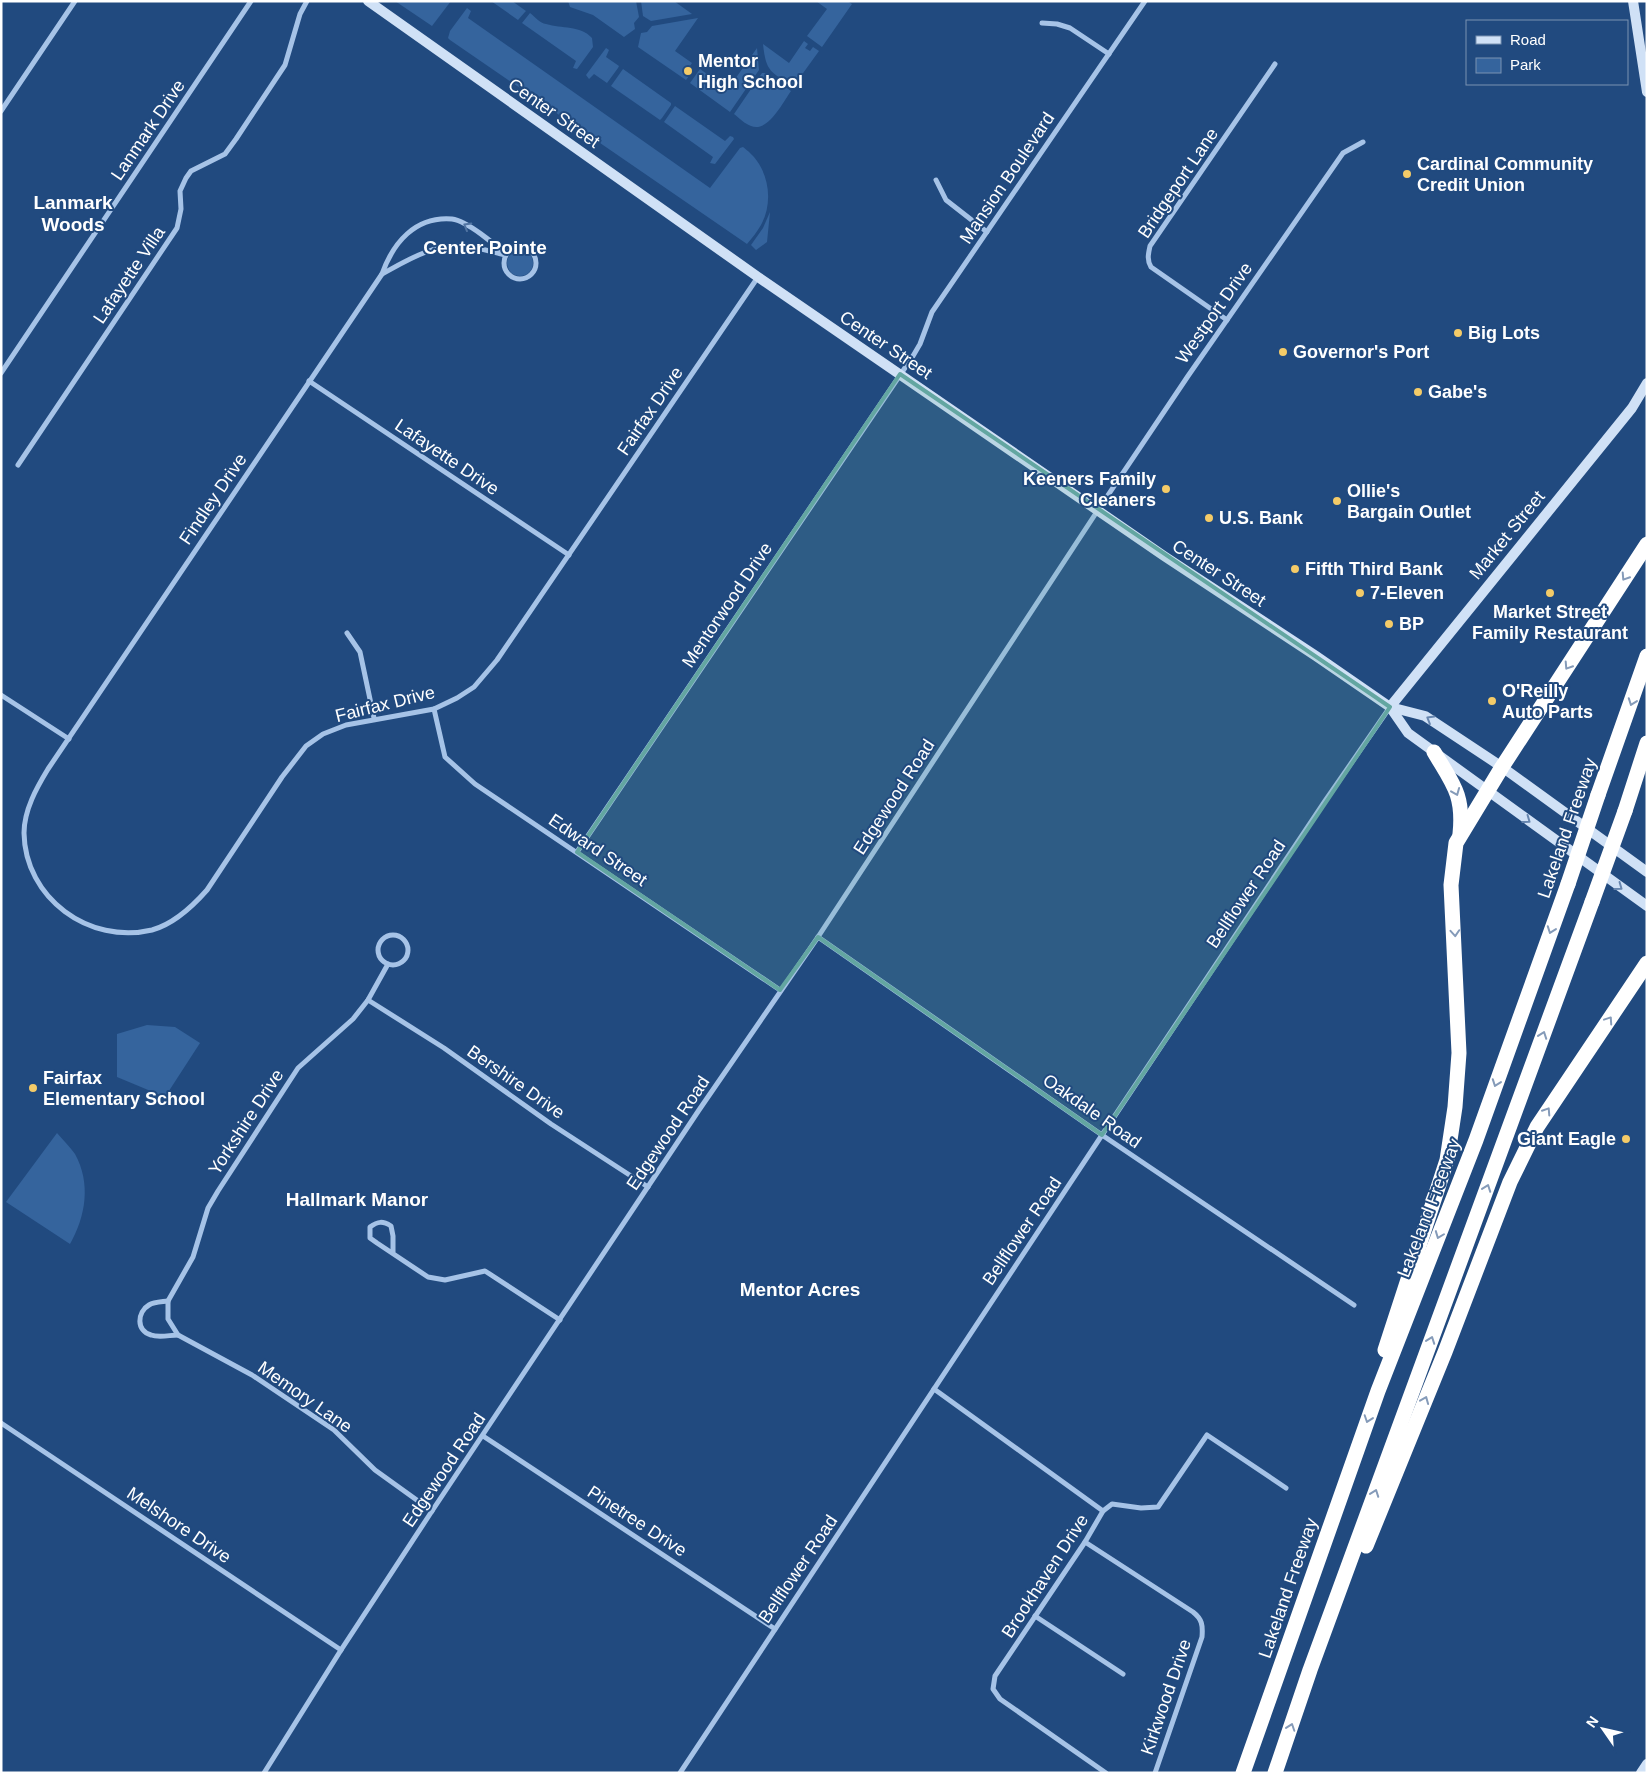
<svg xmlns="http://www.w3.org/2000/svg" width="1648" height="1774" font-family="Helvetica,sans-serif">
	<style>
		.green { fill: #35649d }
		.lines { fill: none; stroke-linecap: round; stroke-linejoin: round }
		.street { stroke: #a6c3e7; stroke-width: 5 }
		.secondary { stroke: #d0e1f6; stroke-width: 10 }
		.highway { stroke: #fff; stroke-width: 15 }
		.highway-bridge { stroke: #fff; stroke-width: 15 }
		.oneway { stroke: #5074a3 }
		.oneway2 { stroke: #859bb9 }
		.oneway3 { stroke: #6786af }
		.marked { fill: #63a6a1; fill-opacity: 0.2; stroke: #63a6a1; stroke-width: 4; stroke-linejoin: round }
		.poi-dot { fill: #f4cb68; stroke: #214a7f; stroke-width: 2 }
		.labels { text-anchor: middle; stroke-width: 4; stroke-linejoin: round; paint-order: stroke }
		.poi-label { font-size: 18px; font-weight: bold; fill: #fff; stroke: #214a7f; text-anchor: start }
		.street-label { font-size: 18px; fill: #fff; stroke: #214a7f }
		.neighbourhood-label { font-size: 19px; font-weight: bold; fill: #fff; stroke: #214a7f }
	</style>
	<rect width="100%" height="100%" fill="#214a7f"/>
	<!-- green -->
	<g class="green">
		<polygon points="395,1 451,1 432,26"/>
		<polygon points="491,1 512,1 526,11 525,12 518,20"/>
		<polygon points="568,1 636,1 639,17 634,23 635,29 624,37 593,15 570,7"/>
		<polygon points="641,1 674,1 692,14 651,21 643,16"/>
		<polygon points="816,1 847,1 852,4 822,47 807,36 827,9"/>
		<path d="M467 8 471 11 468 18 710 188 740 148 743 147C748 151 754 156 757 161 770 179 772 205 761 225 757 232 752 238 747 244L450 40 448 38 450 31Z"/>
		<path d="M530 13C535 17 540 23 546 24 562 29 580 25 592 38L593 47 577 69 573 68 576 61 522 23Z"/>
		<polygon points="698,18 675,51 692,63 688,69 692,72 686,80 638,47 641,33 647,32 652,26"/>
		<path d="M804 41 808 44 805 48 810 51 813 47 819 51 793 87C771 71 766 73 763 44L789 63Z"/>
		<polygon points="606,48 609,50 606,57 619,66 618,68 607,83 594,74 589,79 586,75"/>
		<polygon points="757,48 759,70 730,112 690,83 700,69 728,89"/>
		<polygon points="623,69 671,103 671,105 662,118 660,120 611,86"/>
		<path d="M762 73H766L791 91C783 102 768 133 751 126 745 124 739 118 734 114Z"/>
		<polygon points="675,106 725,141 730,136 733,137 734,139 715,164 710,163 713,157 664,122"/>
		<polygon points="770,212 767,242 756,250 751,245 763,228"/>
		<circle cx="520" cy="263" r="13"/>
		<polygon points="147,1025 175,1027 200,1043 165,1097 117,1077 117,1034"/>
		<path d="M57 1133C63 1140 70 1147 75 1154 91 1183 86 1216 70 1244L6 1202Z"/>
	</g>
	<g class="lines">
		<!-- street -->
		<g class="street">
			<polyline points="1042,23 1057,24 1070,28 1109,54"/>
			<polyline points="1,111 75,1"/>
			<polyline points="936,180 946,200 987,232"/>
			<circle cx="520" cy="263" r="16"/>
			<path d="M506 255C495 244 467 221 452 219 415 216 393 243 382 274L48 769C37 787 24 810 24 833 25 898 89 945 152 930 174 924 192 907 207 890L282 777 306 746 323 734 346 725 434 709 457 698 474 687 497 660 758 277"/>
			<path d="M382 274C408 260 433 244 463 246 478 247 492 252 506 255"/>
			<path d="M1227 320 1151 267C1147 260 1148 255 1150 246L1275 64"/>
			<polyline points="1,373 251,1"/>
			<polyline points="309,381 569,555"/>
			<polyline points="18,465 177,228 181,209 180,191 186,178 191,171 225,154 236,139 285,65 300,14 307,1"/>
			<polyline points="347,633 360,652 374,718"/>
			<polyline points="1,695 69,739"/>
			<polyline points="434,709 445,757 475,784 780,990"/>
			<polyline points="577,852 913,356 920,344 932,312 1145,1"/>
			<circle cx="393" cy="950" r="15"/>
			<polyline points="818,937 1102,1135 1354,1305"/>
			<polyline points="388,964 368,1000 353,1019 298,1068 218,1191 208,1208 193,1257 168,1301 168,1319 178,1335 252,1375 334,1430 375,1470 432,1511"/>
			<polyline points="368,1000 444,1048 551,1124 648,1187"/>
			<path d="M393 1253V1236L391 1226C383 1221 378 1221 370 1227V1238L377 1243 428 1277 445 1280 485 1271 560 1320"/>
			<path d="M168 1301C161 1302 154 1302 149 1305 137 1312 136 1331 151 1335 159 1338 170 1335 178 1335"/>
			<polyline points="934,1389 1103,1511 1085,1542 995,1676 993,1689 1000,1699 1106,1773"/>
			<polyline points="1,1423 341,1650"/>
			<polyline points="483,1436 775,1629"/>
			<polyline points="1103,1511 1112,1504 1141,1508 1158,1507 1207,1435 1286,1488"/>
			<path d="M1085 1542 1193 1612C1202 1619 1203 1625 1202 1637L1155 1773"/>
			<polyline points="1035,1616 1123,1674"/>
			<polyline points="264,1773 341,1650 432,1511 699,1110 818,937 1098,510 1188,376 1343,153 1363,142"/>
			<polyline points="680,1773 1102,1135 1325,801 1390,707"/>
		</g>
		<!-- secondary -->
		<g class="secondary">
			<polyline points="368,1 758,277 1164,556 1316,656 1390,707 1425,716 1502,767 1647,872"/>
			<polyline points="1633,1 1647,92"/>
			<polyline points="1390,707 1632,408 1647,383"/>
			<polyline points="1390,707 1408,733 1647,906"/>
			<polyline points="1641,1773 1647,1764"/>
		</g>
		<!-- highway -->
		<g class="highway">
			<path d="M1434 752C1453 784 1464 795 1460 834"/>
			<polyline points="1598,795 1647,656"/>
			<polyline points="1625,811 1647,743"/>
			<polyline points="1385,1350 1447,1160 1455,1107 1459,1053 1451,885 1456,843 1502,767 1647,544"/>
			<polyline points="1366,1546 1445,1352 1510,1182 1537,1127 1647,963"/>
			<polyline points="1243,1773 1378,1391 1476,1140 1568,884"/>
			<polyline points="1275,1773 1310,1670 1592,902"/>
		</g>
		<!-- highway-bridge -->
		<g class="highway-bridge">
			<polyline points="1568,884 1598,795"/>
			<polyline points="1592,902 1625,811"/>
		</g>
	</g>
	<!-- one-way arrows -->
	<defs><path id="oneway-chevron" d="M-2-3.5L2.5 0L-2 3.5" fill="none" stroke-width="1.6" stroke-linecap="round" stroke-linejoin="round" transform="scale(1.25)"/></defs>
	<use class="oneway" href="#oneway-chevron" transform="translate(467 226) rotate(-150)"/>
	<g class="oneway2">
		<use href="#oneway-chevron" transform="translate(1625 577) rotate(123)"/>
		<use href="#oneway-chevron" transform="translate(1568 666) rotate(123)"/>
		<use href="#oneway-chevron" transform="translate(1632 702) rotate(110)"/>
		<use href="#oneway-chevron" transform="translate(1456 792) rotate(68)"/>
		<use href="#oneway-chevron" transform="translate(1551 930) rotate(110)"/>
		<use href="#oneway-chevron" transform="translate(1455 933) rotate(86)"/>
		<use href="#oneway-chevron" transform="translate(1609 1020) rotate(-56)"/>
		<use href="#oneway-chevron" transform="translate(1543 1035) rotate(-70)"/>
		<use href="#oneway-chevron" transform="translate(1496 1083) rotate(110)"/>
		<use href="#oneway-chevron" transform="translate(1547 1111) rotate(-57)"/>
		<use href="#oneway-chevron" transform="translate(1487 1188) rotate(-70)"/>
		<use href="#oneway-chevron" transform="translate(1439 1235) rotate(111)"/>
		<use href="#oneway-chevron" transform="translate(1431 1340) rotate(-70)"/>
		<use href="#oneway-chevron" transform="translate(1425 1400) rotate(-68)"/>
		<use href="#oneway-chevron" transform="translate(1368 1419) rotate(109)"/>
		<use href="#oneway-chevron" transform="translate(1375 1493) rotate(-70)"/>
		<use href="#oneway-chevron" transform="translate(1291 1727) rotate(-71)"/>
	</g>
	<g class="oneway3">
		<use href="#oneway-chevron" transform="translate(1430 719) rotate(-149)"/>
		<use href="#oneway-chevron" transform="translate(1527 820) rotate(36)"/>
		<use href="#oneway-chevron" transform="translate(1619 887) rotate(36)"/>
	</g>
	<!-- marked area -->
	<path class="marked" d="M900 374 1390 707 1102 1135 818 937 780 990 577 852Z"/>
	<!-- markers -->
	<g class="poi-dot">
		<circle cx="688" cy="71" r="5"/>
		<circle cx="1407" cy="174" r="5"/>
		<circle cx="1458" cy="333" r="5"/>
		<circle cx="1283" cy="352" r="5"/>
		<circle cx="1418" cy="392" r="5"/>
		<circle cx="1166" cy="489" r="5"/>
		<circle cx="1337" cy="501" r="5"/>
		<circle cx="1209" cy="518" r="5"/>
		<circle cx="1295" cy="569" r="5"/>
		<circle cx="1360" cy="593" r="5"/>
		<circle cx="1550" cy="593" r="5"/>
		<circle cx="1389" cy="624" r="5"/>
		<circle cx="1492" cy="701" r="5"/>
		<circle cx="33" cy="1088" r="5"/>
		<circle cx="1626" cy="1139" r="5"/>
	</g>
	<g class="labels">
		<!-- poi labels -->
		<g class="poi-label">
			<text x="698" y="67">Mentor<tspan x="698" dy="21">High School</tspan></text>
			<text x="1417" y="170">Cardinal Community<tspan x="1417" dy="21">Credit Union</tspan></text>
			<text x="1468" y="339">Big Lots</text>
			<text x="1293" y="358">Governor's Port</text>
			<text x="1428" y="398">Gabe's</text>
			<text x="1156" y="485" text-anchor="end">Keeners Family<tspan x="1156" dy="21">Cleaners</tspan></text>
			<text x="1347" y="497">Ollie's<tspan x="1347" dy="21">Bargain Outlet</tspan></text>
			<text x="1219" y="524">U.S. Bank</text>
			<text x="1305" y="575">Fifth Third Bank</text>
			<text x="1370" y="599">7-Eleven</text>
			<text x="1550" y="618" text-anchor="middle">Market Street<tspan x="1550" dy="21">Family Restaurant</tspan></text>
			<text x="1399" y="630">BP</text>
			<text x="1502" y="697">O'Reilly<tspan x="1502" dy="21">Auto Parts</tspan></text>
			<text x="43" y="1084">Fairfax<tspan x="43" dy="21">Elementary School</tspan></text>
			<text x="1616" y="1145" text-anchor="end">Giant Eagle</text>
		</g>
		<!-- street labels -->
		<g class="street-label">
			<text transform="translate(554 113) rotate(35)" y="6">Center Street</text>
			<text transform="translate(148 130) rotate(-56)" y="6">Lanmark Drive</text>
			<text transform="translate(1007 178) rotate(-56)" y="6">Mansion Boulevard</text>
			<text transform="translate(1178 183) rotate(-56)" y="6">Bridgeport Lane</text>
			<text transform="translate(129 275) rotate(-56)" y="6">Lafayette Villa</text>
			<text transform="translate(1214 313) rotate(-55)" y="6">Westport Drive</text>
			<text transform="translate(886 345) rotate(34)" y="6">Center Street</text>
			<text transform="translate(650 411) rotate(-56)" y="6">Fairfax Drive</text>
			<text transform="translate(447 457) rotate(34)" y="6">Lafayette Drive</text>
			<text transform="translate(213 499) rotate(-56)" y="6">Findley Drive</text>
			<text transform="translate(1507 535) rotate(-51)" y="6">Market Street</text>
			<text transform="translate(1219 573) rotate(33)" y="6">Center Street</text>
			<text transform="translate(727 605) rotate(-56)" y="6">Mentorwood Drive</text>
			<text transform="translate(385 704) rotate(-14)" y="6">Fairfax Drive</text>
			<text transform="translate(894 797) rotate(-57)" y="6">Edgewood Road</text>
			<text transform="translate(1567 828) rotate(-71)" y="6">Lakeland Freeway</text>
			<text transform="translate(598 850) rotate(34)" y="6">Edward Street</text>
			<text transform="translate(1246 894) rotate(-56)" y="6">Bellflower Road</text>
			<text transform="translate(516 1082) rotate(35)" y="6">Bershire Drive</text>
			<text transform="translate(1092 1111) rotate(35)" y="6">Oakdale Road</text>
			<text transform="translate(246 1122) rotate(-57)" y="6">Yorkshire Drive</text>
			<text transform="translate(668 1133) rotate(-56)" y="6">Edgewood Road</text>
			<text transform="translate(1429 1208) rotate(-69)" y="6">Lakeland Freeway</text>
			<text transform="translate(1022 1231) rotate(-56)" y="6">Bellflower Road</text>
			<text transform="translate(305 1397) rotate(35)" y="6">Memory Lane</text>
			<text transform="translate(444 1470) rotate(-56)" y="6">Edgewood Road</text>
			<text transform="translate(637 1521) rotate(33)" y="6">Pinetree Drive</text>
			<text transform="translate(179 1525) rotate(34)" y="6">Melshore Drive</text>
			<text transform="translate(798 1569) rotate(-56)" y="6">Bellflower Road</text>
			<text transform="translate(1045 1576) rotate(-57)" y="6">Brookhaven Drive</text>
			<text transform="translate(1288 1588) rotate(-71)" y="6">Lakeland Freeway</text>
			<text transform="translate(1166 1697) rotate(-71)" y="6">Kirkwood Drive</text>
		</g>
		<!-- neighbourhood labels -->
		<g class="neighbourhood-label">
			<text x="73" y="209">Lanmark<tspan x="73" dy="22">Woods</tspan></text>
			<text x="485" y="254">Center Pointe</text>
			<text x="357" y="1206">Hallmark Manor</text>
			<text x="800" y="1296">Mentor Acres</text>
		</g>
	</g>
	<!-- border -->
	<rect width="1648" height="1774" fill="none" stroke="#ffffff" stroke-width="5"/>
	<!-- legend -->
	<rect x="1466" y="20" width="162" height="65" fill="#214a7f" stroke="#7a92b2"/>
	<rect x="1476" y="36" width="25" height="8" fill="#d0e1f6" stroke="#7a92b2"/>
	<text x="1510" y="45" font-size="15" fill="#ffffff">Road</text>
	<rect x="1476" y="58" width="25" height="15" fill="#35649d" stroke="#7a92b2"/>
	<text x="1510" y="70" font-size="15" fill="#ffffff">Park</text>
	<!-- north arrow -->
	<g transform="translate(1603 1729) rotate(304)" stroke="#214a7f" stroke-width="4" paint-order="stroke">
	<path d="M0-4L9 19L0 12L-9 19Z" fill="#ffffff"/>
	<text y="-8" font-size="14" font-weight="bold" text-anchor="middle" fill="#ffffff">N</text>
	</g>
</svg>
